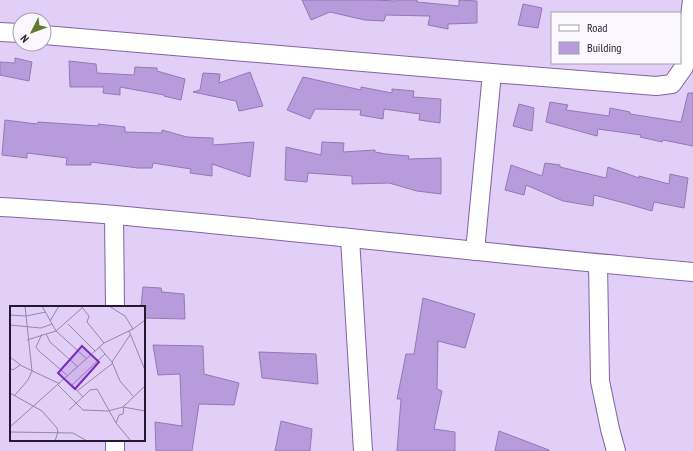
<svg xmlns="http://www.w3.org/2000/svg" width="693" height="451" font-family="'PT Sans Narrow',sans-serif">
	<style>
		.building { fill: #b89bda; stroke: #9478b4 }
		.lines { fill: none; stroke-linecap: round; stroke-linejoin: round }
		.minor-casing { stroke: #80649f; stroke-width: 20 }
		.minor { stroke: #fff; stroke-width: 18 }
		.inset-road { fill: none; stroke: #9686a8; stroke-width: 1 }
		.view { fill: #7b2cbf; fill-opacity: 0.15; stroke: #7b2cbf; stroke-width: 2 }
		.inset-edge { fill: none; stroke: #251931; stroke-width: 2 }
	</style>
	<rect width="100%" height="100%" fill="#e1cff7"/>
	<!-- building -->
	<g class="building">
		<polygon points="302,0 371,0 397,1 397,0 417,0 417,2 459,6 459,0 477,1 477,23 448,24 448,29 428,25 430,16 386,15 384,21 365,20 330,12 311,20"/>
		<polygon points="523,4 542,8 538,28 518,25"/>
		<polygon points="15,58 32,62 29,81 0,75 0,62 15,63"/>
		<polygon points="69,61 96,64 97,73 134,75 135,67 157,68 157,71 185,79 181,100 164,96 164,95 120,87 120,95 103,93 104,87 70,87"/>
		<polygon points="250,72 263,106 239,111 236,101 193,92 200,90 203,73 220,74 219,83"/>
		<polygon points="303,77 361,90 361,87 392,93 392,89 414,91 413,97 441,99 440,123 419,120 420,114 384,109 383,119 360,115 361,110 315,109 310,119 287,110"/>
		<polygon points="688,93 693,93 693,146 663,140 662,142 640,137 641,135 598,129 597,136 546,122 550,102 568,105 566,110 609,116 610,108 630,112 630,114 681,122"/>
		<polygon points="519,104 534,108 532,131 513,126"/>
		<polygon points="5,120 37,124 38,122 99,126 98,124 125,127 125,132 162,133 162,130 187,137 213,138 213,145 254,142 250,177 212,164 212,176 190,173 191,169 153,163 152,168 138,168 91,162 91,165 66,165 67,158 27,153 27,158 2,155"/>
		<polygon points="322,142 344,143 343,152 375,150 375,152 386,154 409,156 408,159 441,158 441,194 417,191 389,183 352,184 352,176 308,173 307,182 285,180 286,147 321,155"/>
		<polygon points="545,163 560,165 560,167 606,178 608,167 639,178 639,176 669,184 670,174 688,178 684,208 654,202 652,211 628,204 594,195 593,206 563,201 526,185 524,195 505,190 511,165 542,176"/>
		<polygon points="143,287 161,288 162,292 184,294 185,319 144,318 144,307 141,307"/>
		<polygon points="423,298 475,314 465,348 438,341 437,389 442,391 434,429 455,432 455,451 397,451 401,399 397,399 406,354 414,354"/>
		<polygon points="153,345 203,346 204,374 239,383 234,405 199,404 192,451 156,451 155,422 182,426 180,374 158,375"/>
		<polygon points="259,352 316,354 318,384 262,378"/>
		<polygon points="281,421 312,429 310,451 275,451"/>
		<polygon points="499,431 549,450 549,451 495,451"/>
	</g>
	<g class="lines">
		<!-- minor casing -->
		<g class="minor-casing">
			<g id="minor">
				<polyline points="0,32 20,33"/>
				<polyline points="44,35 492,73 656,86 672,84 684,67 692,0"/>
				<path d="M0 207C38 209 77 212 115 215 308 232 500 255 693 272"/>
				<polyline points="114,215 115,307"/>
				<polyline points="350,238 363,451"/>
				<polyline points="475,251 492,73"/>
				<polyline points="598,264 600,381 610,429 616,451"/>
				<polyline points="115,440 115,451"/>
			</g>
		</g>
		<!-- minor -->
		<use href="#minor" class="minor"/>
	</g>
	<!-- overview -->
	<g transform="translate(10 306)">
		<rect width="135" height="135" fill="#e1cff7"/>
		<path class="inset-road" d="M32 0 46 25 77 53M71 0 79 10 77 16 94 37M99 0 115 10 123 23M0 9 16 10 36 6M40 15 49 0M58 18 85 45M0 19 31 22 42 18M119 25 135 64M32 28 26 41 29 45 58 70M36 28 40 36 68 61M17 34 46 25 72 2M89 41 102 56 110 75 123 90M0 51 12 60 50 78M102 56 120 29M0 62 3 64 10 59M48 79 73 104 98 105 113 101 135 105M67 85 103 57M0 87 32 105 47 122 48 126 45 135M5 89 18 74 22 65 15 0M73 91 62 79 95 48M113 101 135 80M114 101 113 108 109 109 106 117 121 135M59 104 80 84 87 83 106 117M0 121 94 37 123 23 135 14M0 126 63 127 77 135"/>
		<path class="view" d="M72 40 89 56 65 83 48 67Z"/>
		<rect width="135" height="135" class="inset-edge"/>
	</g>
	<!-- legend -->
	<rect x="551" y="12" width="130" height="52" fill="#faf8fe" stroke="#a59fac"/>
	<rect x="559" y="25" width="20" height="6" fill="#ffffff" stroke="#a59fac"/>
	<text x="587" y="32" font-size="12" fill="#251931">Road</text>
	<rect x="559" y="42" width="20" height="12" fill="#b89bda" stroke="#a59fac"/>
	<text x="587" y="52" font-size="12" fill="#251931">Building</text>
	<!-- north arrow -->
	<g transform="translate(32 32) rotate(228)"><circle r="19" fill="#faf8fe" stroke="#a59fac"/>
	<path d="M0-3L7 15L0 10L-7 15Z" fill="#617a2d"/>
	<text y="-6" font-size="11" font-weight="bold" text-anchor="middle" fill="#251931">N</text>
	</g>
</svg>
